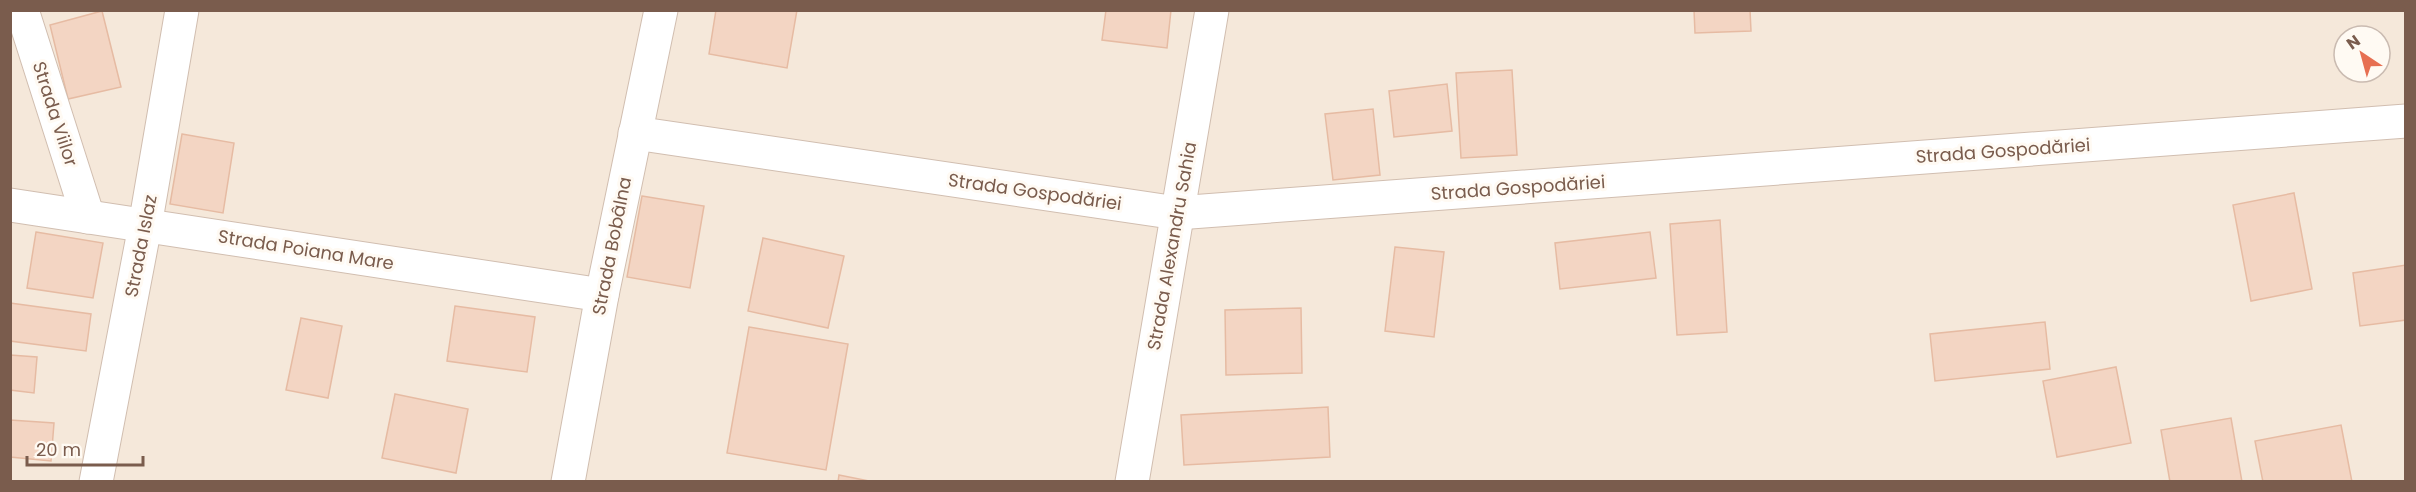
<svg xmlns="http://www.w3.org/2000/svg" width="2416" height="492" font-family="Poppins,sans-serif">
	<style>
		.residential { fill: #f5e8da; fill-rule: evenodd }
		.building { fill: #f3d5c3; stroke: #e6bba3; stroke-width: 1.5 }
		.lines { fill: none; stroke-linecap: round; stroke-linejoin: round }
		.minor-casing { stroke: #d1beb0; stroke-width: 35 }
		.tertiary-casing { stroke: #d1beb0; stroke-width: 35 }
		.minor { stroke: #fff; stroke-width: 33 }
		.tertiary { stroke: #fff; stroke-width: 33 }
		.labels { text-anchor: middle; stroke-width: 6; stroke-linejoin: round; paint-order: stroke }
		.street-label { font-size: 18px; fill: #7a5c4d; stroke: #fffaf3 }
	</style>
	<rect width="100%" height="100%" fill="#fdf6ec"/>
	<!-- residential -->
	<path class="residential" d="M11 11H2405V481H11ZM2344 36H2380V72H2344Z"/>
	<!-- building -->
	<g class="building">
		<polygon points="716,10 797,10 787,68 709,54"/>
		<polygon points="1106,10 1171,10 1167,48 1102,40"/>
		<polygon points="1694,10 1750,10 1751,31 1695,33"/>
		<polygon points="102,11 121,87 68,99 50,25"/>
		<polygon points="1512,70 1517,155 1461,158 1456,73"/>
		<polygon points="1447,84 1452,131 1394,137 1389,91"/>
		<polygon points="1373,109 1380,175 1333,180 1325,114"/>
		<polygon points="182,134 234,143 223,213 170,204"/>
		<polygon points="2294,193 2312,289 2251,301 2233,205"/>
		<polygon points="642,196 704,206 690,288 627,277"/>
		<polygon points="1720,220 1727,332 1677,335 1670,224"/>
		<polygon points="36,232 103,243 93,298 27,288"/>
		<polygon points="1650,232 1656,278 1560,289 1555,243"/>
		<polygon points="763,238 844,256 828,328 748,311"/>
		<polygon points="1395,247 1444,252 1434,337 1385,331"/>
		<polygon points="2406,265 2406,320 2360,326 2353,273"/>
		<polygon points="10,303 91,314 86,351 10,341"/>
		<polygon points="455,306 535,317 527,372 447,361"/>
		<polygon points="1301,308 1302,373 1226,375 1225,310"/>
		<polygon points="301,318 342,326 328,398 286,390"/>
		<polygon points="2045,322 2050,369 1935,381 1930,334"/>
		<polygon points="749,327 848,344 826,470 727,453"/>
		<polygon points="10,355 37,357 34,393 10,390"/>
		<polygon points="2116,367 2131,443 2057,457 2043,381"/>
		<polygon points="395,394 468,409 456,473 382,458"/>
		<polygon points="1328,407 1330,457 1184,465 1181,415"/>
		<polygon points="2231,418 2242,482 2170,482 2161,430"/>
		<polygon points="10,420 54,423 51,461 10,457"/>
		<polygon points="2341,425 2352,482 2263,482 2255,441"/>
		<polygon points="839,475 874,482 838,482"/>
	</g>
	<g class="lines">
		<!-- minor casing -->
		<g class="minor-casing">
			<g id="minor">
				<polyline points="22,10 88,217"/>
				<polyline points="635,133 1177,213 2406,121"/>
				<polyline points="10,205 602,295"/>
				<polyline points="96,482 145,226 182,10"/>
				<polyline points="568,482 602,295 661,10"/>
			</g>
		</g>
		<!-- tertiary casing -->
		<g class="tertiary-casing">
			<polyline id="tertiary" points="1132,482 1212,10"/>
		</g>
		<!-- minor -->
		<use href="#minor" class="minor"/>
		<!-- tertiary -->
		<use href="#tertiary" class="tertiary"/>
	</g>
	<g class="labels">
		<!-- street labels -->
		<g class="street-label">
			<text transform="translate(55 114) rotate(72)" y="6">Strada Viilor</text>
			<text transform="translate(2003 151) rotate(-4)" y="6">Strada Gospodăriei</text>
			<text transform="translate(1518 188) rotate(-4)" y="6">Strada Gospodăriei</text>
			<text transform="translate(1035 192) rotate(8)" y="6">Strada Gospodăriei</text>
			<text transform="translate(141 246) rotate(-79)" y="6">Strada Islaz</text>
			<text transform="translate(612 246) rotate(-79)" y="6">Strada Bobâlna</text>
			<text transform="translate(1172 246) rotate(-80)" y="6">Strada Alexandru Sahia</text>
			<text transform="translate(306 250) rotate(9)" y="6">Strada Poiana Mare</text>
		</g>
	</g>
	<!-- border -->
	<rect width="2416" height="492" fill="none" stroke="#7a5c4d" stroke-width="24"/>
	<!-- north arrow -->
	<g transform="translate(2362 54) rotate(324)"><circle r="28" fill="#fffaf3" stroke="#cabbb1" stroke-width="1.5"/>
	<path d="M0-4.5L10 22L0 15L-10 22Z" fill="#e76f51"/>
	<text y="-9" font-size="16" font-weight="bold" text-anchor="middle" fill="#7a5c4d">N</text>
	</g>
	<!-- scale -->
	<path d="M27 456v9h116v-9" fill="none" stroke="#7a5c4d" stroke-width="3"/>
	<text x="36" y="456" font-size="18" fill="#7a5c4d" stroke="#fffaf3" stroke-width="4.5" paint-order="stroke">20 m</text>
</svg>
